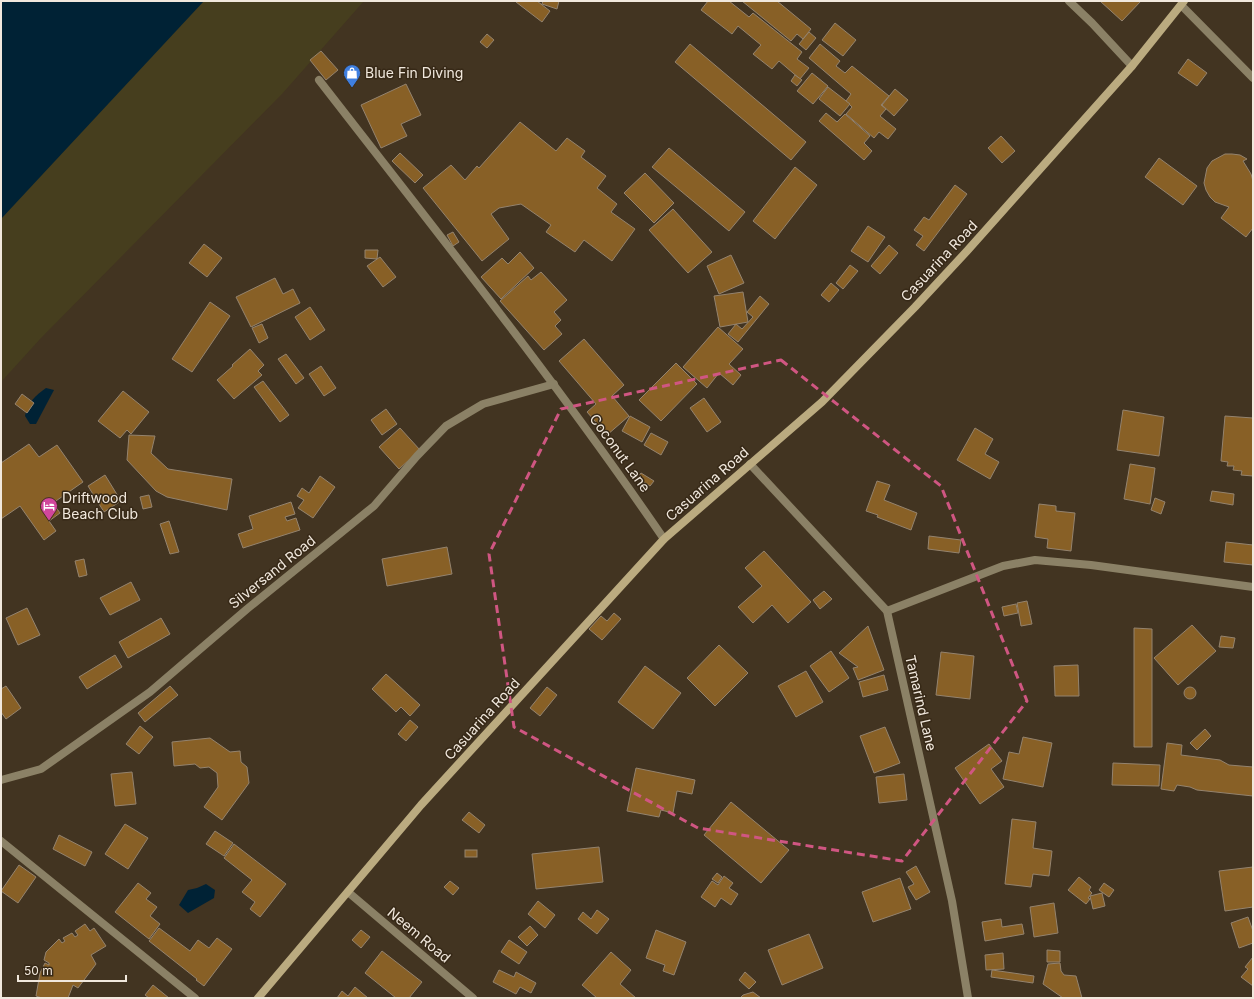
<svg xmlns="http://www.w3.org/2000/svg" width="1254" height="999" font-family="Inter,sans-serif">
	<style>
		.sand { fill: #463e1e }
		.water { fill: #002235 }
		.building { fill: #886026; stroke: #94836e }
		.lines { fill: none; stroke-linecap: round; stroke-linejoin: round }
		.street { stroke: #8b8166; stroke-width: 8 }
		.secondary { stroke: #bbab80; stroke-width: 8 }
		.marked { fill: none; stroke: #d05682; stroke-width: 3; stroke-dasharray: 8 5; stroke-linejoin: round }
		.labels { text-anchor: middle; stroke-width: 3; stroke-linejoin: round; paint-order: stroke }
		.poi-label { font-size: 14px; fill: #f1e8dd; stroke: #372917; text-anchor: start }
		.street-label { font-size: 14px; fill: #f1e8dd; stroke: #372917 }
	</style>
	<rect width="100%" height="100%" fill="#423421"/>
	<!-- sand -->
	<polygon class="sand" points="198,1 364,1 282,94 41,338 1,382 1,214"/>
	<!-- water -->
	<g class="water">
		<polygon points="1,1 204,1 1,219"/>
		<path d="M46 388 54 390 36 424H30L25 416C27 403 36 395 46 388Z"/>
		<polygon points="206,884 215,890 214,898 188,913 179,905 188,890 197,888"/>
	</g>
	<!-- building -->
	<g class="building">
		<polygon points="517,1 537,1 550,11 542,22 516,2"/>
		<polygon points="543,1 559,1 557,9 542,4"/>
		<polygon points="708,1 729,1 749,17 753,13 802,52 797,59 809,68 800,79 779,61 772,69 753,54 761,45 738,26 732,34 701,10"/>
		<polygon points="742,1 777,1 811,29 803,39 797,34 791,41"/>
		<polygon points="1100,1 1141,1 1122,21"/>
		<polygon points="835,23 856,40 843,56 822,40"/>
		<polygon points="809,32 816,38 806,50 799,44"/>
		<polygon points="487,34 494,40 487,48 480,42"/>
		<polygon points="690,44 806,142 791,160 675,62"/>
		<polygon points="820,44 840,61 836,66 845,73 852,66 889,96 881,105 886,109 880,116 896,129 888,139 879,132 874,138 846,114 852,107 846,101 851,94 809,58"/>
		<polygon points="321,51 338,70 326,80 310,60"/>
		<polygon points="1188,59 1207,73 1197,86 1178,73"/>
		<polygon points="812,73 828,86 813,104 797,91"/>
		<polygon points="795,75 802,80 797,86 791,81"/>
		<polygon points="406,84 421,115 401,124 407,136 381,148 361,105"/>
		<polygon points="828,87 850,104 840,116 819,99"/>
		<polygon points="895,89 908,100 894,116 882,105"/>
		<polygon points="826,113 837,122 845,114 870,136 864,143 872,151 864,160 819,121"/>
		<polygon points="520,122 556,151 567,138 585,151 581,157 606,176 597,188 617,204 611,212 635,229 612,261 584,240 575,252 546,232 551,225 521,204 499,208 491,214 509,239 482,261 423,188 451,165 465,180 477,166 479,168"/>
		<polygon points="1001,136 1015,151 1002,163 988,148"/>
		<polygon points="669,148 745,212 729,231 652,167"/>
		<polygon points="400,153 423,175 415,183 392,161"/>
		<polygon points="1225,154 1232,154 1240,155 1247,159 1243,161 1251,174 1253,181 1253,228 1246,237 1221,218 1229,207 1215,202 1210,197 1206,190 1204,183 1207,168 1212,161"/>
		<polygon points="1159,158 1197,186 1183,205 1145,177"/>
		<polygon points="795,167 817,185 775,239 753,221"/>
		<polygon points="645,173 674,203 654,223 624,193"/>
		<polygon points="955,185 967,194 924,251 916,245 923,236 914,230 924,217 929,220"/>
		<polygon points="673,209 712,252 688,273 649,230"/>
		<polygon points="868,226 885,237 868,262 851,251"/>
		<polygon points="453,232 459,242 453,246 447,235"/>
		<polygon points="204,244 222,258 207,277 189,263"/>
		<polygon points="889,245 898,253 880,274 871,266"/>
		<polygon points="365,250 378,250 377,259 365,258"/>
		<polygon points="520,252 534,268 501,299 481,277 502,258 508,264"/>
		<polygon points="731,255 744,283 719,294 707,266"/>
		<polygon points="380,257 396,277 383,287 367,266"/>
		<polygon points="850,265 858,271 843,289 836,283"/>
		<polygon points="541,272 567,300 554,312 561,320 555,326 562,334 544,350 500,301 528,276 531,280"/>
		<polygon points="275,278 283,294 293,289 300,303 251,327 236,297"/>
		<polygon points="831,283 839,290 829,302 821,295"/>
		<polygon points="743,292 748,322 720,327 714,296"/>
		<polygon points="760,296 769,304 738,342 728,334 736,324 742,329 753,317 747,312"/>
		<polygon points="210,302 230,316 192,372 172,359"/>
		<polygon points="310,307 325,330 310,340 295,317"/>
		<polygon points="262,324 268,338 259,343 252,328"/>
		<polygon points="718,327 743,349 729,364 741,375 733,385 719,373 707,388 683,367"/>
		<polygon points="584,339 624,385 612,396 629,416 607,435 587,412 596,404 559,361"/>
		<polygon points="250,349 264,365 258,371 262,375 234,399 217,380 233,366 232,365"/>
		<polygon points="286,354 304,378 296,384 278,359"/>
		<polygon points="676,363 697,384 661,421 639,400"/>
		<polygon points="321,366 336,388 324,396 309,374"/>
		<polygon points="263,381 289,415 280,422 254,387"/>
		<polygon points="123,391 149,412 131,434 127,430 120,438 98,421"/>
		<polygon points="22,394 34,403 27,413 15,404"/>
		<polygon points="704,398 721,422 707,432 690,408"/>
		<polygon points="386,409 397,424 382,435 371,420"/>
		<polygon points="1123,410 1164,417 1159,456 1117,450"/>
		<polygon points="630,416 650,427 642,442 622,431"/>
		<polygon points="1225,416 1253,418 1253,476 1241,475 1242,471 1233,470 1234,466 1227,466 1228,462 1221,461"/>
		<polygon points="400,428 420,450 399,469 379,447"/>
		<polygon points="975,428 993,439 985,454 999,462 990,479 957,460"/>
		<polygon points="651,433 668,442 661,455 644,445"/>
		<polygon points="129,435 155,436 151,453 168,469 232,479 227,510 167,497 156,491 127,460"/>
		<polygon points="29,444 39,457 57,445 83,482 53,503 60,513 49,521 56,531 44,540 20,506 1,519 1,463"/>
		<polygon points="1130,464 1155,468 1150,504 1124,499"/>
		<polygon points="641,473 654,481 650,486 637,478"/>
		<polygon points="105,475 121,501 104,512 88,486"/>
		<polygon points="320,476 335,487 313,518 298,508 304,500 297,496 302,488 309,493"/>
		<polygon points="877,481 890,485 884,500 917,513 911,530 877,517 878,515 866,511"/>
		<polygon points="1212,491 1234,494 1233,505 1210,501"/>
		<polygon points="149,495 152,507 143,509 140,497"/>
		<polygon points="1155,498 1165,502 1161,514 1151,510"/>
		<polygon points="291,502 295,514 285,517 287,521 296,518 300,530 243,548 238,534 253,529 249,516"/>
		<polygon points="1039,504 1056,506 1056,511 1075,513 1071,551 1047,548 1048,539 1035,537"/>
		<polygon points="169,521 179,552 170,554 160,524"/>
		<polygon points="929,536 961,540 959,553 928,549"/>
		<polygon points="1226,542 1253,545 1253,565 1224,562"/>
		<polygon points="447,547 452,574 387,586 382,559"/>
		<polygon points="764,551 811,602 788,623 772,605 753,623 738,607 762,586 745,568"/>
		<polygon points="84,559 87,575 79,577 75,561"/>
		<polygon points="131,582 140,600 110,615 100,598"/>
		<polygon points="824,591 832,599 820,609 813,600"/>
		<polygon points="1027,601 1032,624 1021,626 1017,603"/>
		<polygon points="1016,604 1018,613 1004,616 1002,607"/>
		<polygon points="27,608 40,635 18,645 6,618"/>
		<polygon points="614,613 621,619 602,640 589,629 601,616 607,621"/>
		<polygon points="161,618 170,634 128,658 119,642"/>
		<polygon points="1192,625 1216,651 1178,685 1154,658"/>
		<polygon points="868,626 884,670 858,680 853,668 858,667 839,653"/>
		<polygon points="1134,628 1152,629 1152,747 1134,747"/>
		<polygon points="1221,636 1235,638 1233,648 1219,647"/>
		<polygon points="719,645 748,673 715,706 687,678"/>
		<polygon points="831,651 849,678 829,692 810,666"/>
		<polygon points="941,652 974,656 970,699 936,695"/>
		<polygon points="115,655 122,667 87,689 79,677"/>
		<polygon points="1078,665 1079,696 1055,696 1054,666"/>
		<polygon points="645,666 681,693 653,729 618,702"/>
		<polygon points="806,671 823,702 796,717 778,686"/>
		<polygon points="386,674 420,705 410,716 401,707 396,712 372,689"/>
		<polygon points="884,675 888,690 863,697 859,682"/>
		<polygon points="6,686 21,708 6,719 1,712 1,689"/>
		<polygon points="170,686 178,695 145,722 138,713"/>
		<polygon points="547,687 557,695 540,716 530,708"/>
		<circle cx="1190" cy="693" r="6"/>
		<polygon points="410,720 418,727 406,741 398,734"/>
		<polygon points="140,726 153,737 139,754 126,744"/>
		<polygon points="885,727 900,763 874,773 860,736"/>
		<polygon points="1205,729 1211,736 1197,750 1190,743"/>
		<polygon points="1023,737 1052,743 1043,787 1003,779 1009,752 1019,754"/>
		<polygon points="210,738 230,752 240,751 241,762 247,767 249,783 222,820 204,807 218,787 217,773 209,767 200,768 195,764 174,766 172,742"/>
		<polygon points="1167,743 1182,745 1181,755 1220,760 1229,765 1253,767 1253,796 1197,790 1190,787 1177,785 1174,791 1161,789"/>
		<polygon points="989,744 1002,761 991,769 1004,787 980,804 955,768"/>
		<polygon points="1113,763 1160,765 1159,786 1112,785"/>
		<polygon points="636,768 695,780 692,794 677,791 673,813 661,810 659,817 627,811"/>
		<polygon points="132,772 136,804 115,806 111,774"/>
		<polygon points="904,774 907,800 879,803 876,777"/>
		<polygon points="731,802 789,850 761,883 704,835"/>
		<polygon points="469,812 485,825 479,833 462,820"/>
		<polygon points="1012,819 1036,822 1033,848 1052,851 1049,876 1033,874 1031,887 1005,884"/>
		<polygon points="125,824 148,838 128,869 105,854"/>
		<polygon points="215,831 233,843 224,856 206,844"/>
		<polygon points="59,835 92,852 85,866 53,849"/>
		<polygon points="234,844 286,884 260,917 250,909 255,902 242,892 252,880 224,858"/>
		<polygon points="599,847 603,882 536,889 532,854"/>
		<rect x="465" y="850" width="12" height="7"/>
		<polygon points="19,865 36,877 18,903 1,891"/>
		<polygon points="916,866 930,892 916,900 908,887 914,884 906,872"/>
		<polygon points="1253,867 1253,907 1225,911 1219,871"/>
		<polygon points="717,873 722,877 718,883 712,879"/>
		<polygon points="724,876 733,883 729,888 738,894 731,905 721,898 715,907 701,897 712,881 718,885"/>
		<polygon points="1079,877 1091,887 1089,890 1092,893 1088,898 1090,899 1086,904 1068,890"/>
		<polygon points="900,878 911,909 873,922 862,892"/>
		<polygon points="450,881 459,888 453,895 444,887"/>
		<polygon points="138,883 151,893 146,899 157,907 150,916 160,924 149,939 115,912"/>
		<polygon points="1104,883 1114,890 1109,897 1099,890"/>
		<polygon points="1102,893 1105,906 1093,909 1090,896"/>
		<polygon points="538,901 555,915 545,928 528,914"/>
		<polygon points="1054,903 1058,933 1034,937 1030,907"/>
		<polygon points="597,910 609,919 597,934 578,919 583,912 591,919"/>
		<polygon points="1248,917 1253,931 1253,943 1239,948 1231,923"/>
		<polygon points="1001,919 1002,927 1022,924 1024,934 985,941 982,922"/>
		<polygon points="85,924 90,931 94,928 106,946 91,955 96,964 78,988 73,985 68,998 42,998 36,996 40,973 45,963 49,965 49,963 44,960 46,952 59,939 62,943 65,941 63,938 72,933 75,937 78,935 75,931"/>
		<polygon points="530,926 538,935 527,946 518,937"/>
		<polygon points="159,928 190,951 198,940 209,948 217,938 232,949 204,986 196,980 197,979 149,941"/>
		<polygon points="361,930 370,937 361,948 352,940"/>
		<polygon points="656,930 686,942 674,975 663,971 665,965 646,958"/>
		<polygon points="809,934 823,968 782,985 768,950"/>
		<polygon points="509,940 527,952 519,964 501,952"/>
		<polygon points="1047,950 1060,951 1060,962 1047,962"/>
		<polygon points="382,951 422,982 409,998 396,998 365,973"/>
		<polygon points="611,952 631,970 620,984 636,998 597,998 582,985"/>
		<polygon points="1003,953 1004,969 986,970 985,955"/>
		<polygon points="1253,957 1253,986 1241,977 1248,969 1245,967"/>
		<polygon points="1060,963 1061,971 1064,975 1076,976 1082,998 1063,998 1043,984 1048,964"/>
		<polygon points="499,970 514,977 516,972 536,983 531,993 520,987 516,994 493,982"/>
		<polygon points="992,970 1034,976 1033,983 991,977"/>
		<polygon points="745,972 756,982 749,989 739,980"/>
		<polygon points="153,985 169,998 149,998 145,995"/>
		<polygon points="355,987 368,998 337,998 342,991 348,996"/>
		<polygon points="753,992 761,998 740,998 743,995"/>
	</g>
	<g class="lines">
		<!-- street -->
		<g class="street">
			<polyline points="1069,1 1092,23 1132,66"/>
			<polyline points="1181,5 1253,78"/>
			<path d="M319 80C436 231 556 381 664 539"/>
			<polyline points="750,464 887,611 952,901 968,998"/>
			<polyline points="887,611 1003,566 1035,560 1091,565 1253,587"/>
			<polyline points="1,780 41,769 150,692 247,609 374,506 417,456 446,426 483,404 554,384"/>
			<polyline points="1,841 195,998"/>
			<polyline points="348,892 473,998"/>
		</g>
		<!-- secondary -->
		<polyline class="secondary" points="258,998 421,805 664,539 822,402 915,307 967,251 1132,66 1184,1"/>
	</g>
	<!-- marked area -->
	<path class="marked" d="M781 360 941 486 1027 701 902 861 698 828 514 727 489 554 561 409Z"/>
	<!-- icons -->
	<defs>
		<g id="shop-pin" transform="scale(0.9)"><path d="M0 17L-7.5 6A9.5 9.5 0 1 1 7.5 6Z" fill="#3f7fe0" stroke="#372917"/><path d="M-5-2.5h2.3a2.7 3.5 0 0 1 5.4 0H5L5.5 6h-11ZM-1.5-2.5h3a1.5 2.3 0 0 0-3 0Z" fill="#fff"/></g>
		<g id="hotel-pin" transform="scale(0.9)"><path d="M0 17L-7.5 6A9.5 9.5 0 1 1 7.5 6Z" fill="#d1479c" stroke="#372917"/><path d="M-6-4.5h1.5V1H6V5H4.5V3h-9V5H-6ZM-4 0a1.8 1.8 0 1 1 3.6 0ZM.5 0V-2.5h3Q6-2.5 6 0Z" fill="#fff"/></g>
	</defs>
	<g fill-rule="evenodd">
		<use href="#shop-pin" x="352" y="73"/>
		<use href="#hotel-pin" x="49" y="506"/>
	</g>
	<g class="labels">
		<!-- poi labels -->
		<g class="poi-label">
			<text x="365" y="78">Blue Fin Diving</text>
			<text x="62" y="503">Driftwood<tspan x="62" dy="16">Beach Club</tspan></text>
		</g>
		<!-- street labels -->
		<g class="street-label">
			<text transform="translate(939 261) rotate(-47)" y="5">Casuarina Road</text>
			<text transform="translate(620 453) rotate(54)" y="5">Coconut Lane</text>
			<text transform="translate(707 484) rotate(-41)" y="5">Casuarina Road</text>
			<text transform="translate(272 572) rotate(-39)" y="5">Silversand Road</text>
			<text transform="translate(921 703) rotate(77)" y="5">Tamarind Lane</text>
			<text transform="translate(482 719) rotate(-48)" y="5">Casuarina Road</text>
			<text transform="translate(419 935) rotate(40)" y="5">Neem Road</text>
		</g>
	</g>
	<!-- border -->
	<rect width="1254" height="999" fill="none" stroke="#f1e8dd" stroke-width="4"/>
	<!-- scale -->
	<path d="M18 975v6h108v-6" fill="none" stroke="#f1e8dd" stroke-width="2"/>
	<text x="24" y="975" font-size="12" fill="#f1e8dd" stroke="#372917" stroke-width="3" paint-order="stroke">50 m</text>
</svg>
